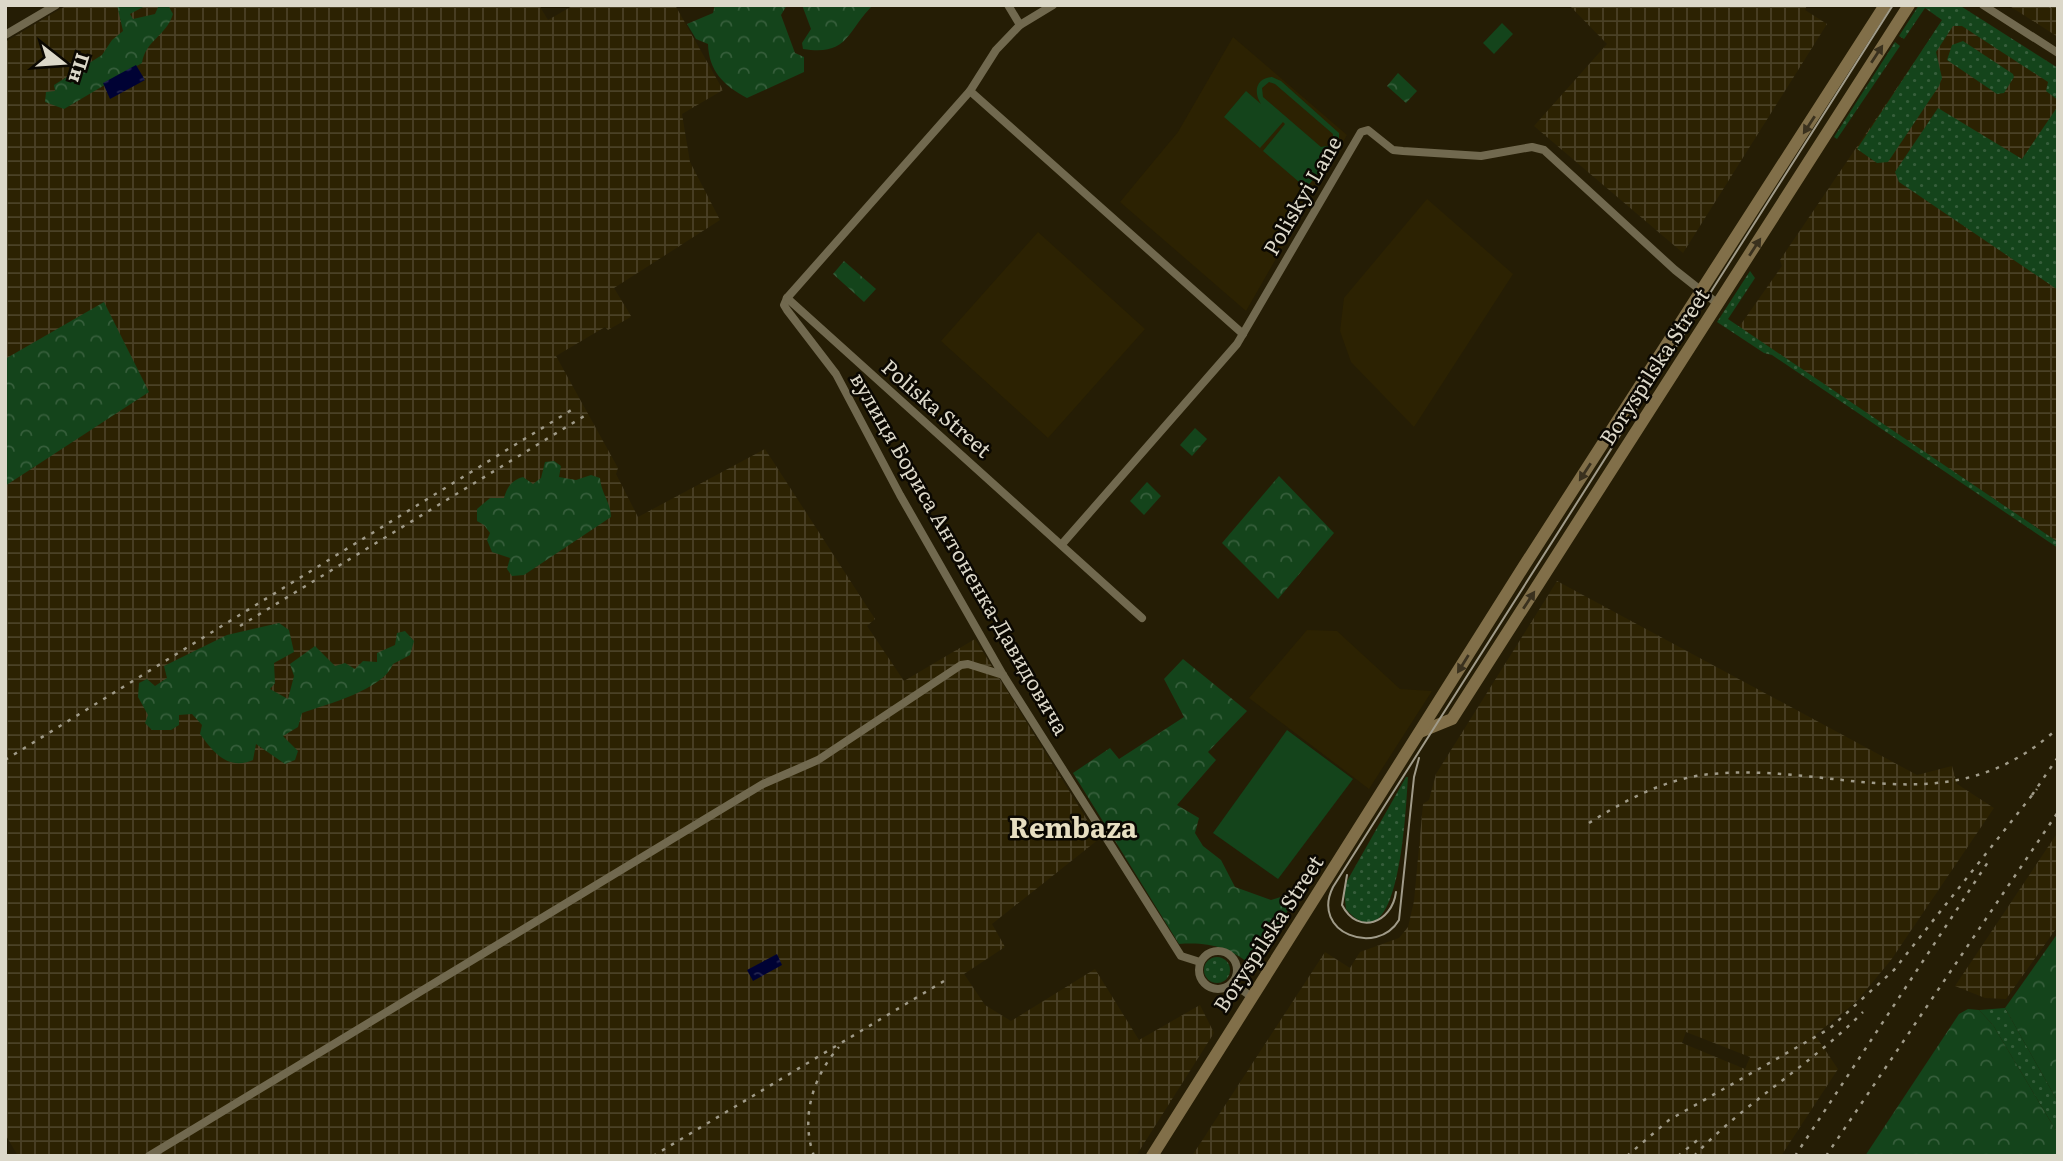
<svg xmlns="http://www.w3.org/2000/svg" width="2063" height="1161" font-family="Literata,serif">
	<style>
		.built { fill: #2c2202 }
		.industrial { fill: url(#industrial-grid); fill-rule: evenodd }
		.grass { fill: url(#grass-dots) }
		.forest { fill: url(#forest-crowns) }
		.pitch { fill: #14441b; fill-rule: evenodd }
		.water { fill: url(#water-ripples) }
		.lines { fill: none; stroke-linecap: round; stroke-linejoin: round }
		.street { stroke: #71694f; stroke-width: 8 }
		.secondary { stroke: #816f49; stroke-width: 12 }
		.tram { stroke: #a09b89; stroke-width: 2 }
		.rail { stroke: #a09b89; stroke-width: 2.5; stroke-dasharray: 3.5 7; stroke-linecap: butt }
		.oneway { fill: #3a311e }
		.labels { text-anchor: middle; stroke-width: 5; stroke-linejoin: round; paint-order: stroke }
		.street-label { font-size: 21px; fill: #dcd8c9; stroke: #0b0802 }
		.district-label { font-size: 28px; font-weight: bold; fill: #e7dec1; stroke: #0b0802 }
	</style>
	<defs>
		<pattern id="industrial-grid" width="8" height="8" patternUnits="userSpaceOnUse" patternTransform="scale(1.75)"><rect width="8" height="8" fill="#2c2202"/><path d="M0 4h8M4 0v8" fill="none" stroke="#4a4126"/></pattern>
		<pattern id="grass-dots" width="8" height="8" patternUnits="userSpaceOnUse" patternTransform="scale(1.75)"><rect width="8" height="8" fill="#14441b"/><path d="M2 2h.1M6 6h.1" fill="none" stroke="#365e3b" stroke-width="1.8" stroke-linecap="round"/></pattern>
		<pattern id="forest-crowns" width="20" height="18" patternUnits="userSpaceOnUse" patternTransform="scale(1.75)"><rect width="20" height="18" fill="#14441b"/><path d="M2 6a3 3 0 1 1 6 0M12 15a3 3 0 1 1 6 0" fill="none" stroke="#365e3b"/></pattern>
		<pattern id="water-ripples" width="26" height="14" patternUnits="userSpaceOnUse" patternTransform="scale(1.75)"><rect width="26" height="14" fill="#000234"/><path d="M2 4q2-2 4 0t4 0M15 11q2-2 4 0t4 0" fill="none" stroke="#252650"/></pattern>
	</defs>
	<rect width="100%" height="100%" fill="#251d05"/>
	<!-- built -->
	<g class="built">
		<polygon points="1233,37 1347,135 1246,311 1120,202 1178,132"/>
		<polygon points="1427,199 1513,274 1414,427 1351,362 1340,331 1344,298"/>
		<polygon points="1038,232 1145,329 1048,438 941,341"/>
		<polygon points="1307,630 1337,631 1400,689 1432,691 1369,789 1249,698"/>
	</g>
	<!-- industrial -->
	<g class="industrial">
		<polygon points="67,5 539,5 548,20 574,5 675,5 723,90 682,114 690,162 720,220 614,288 631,316 629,318 608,330 605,327 556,356 618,468 616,474 638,517 765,449 875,619 867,626 904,681 975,639 1099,839 992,924 1005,947 964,974 985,1005 1011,1021 1095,969 1139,1040 1200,1005 1214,1033 1136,1156 18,1156 5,1134 5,42"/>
		<polygon points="1569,5 1807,5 1805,10 1827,24 1683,253 1534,126 1607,44"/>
		<polygon points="2008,5 2058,5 2058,37"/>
		<polygon points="1949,11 2058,75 2058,542 1739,327 1782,266 1780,260"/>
		<path d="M1557 581 1917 775 1952 766 1957 784 1994 808 1891 960 1856 1002 1815 1035 1838 1069 1781 1156H1192L1325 952 1350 968 1360 952 1399 938 1408 927 1414 901 1423 804 1429 800 1436 774ZM1686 1032 1750 1057 1745 1069 1682 1043Z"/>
		<polygon points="2058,832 2058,926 2006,999 1985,998 1955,986"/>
	</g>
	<!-- grass -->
	<g class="grass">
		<polygon points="1919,5 1959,5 2058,68 2058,100 2046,91 2048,82 1962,26 1953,26 1936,52 1942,78 1939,86 1888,162 1877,163 1857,149 1942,20 1925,8 1904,39 1899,36"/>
		<polygon points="1963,41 2013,74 2014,77 2004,93 1997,94 1947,60 1952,45"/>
		<polygon points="1895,42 1900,46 1837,139 1834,137"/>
		<polygon points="2058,106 2058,290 1899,182 1895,172 1938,108 2022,159"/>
		<polygon points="1750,271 1755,278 1728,319 2058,542 2058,548 1772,355 1764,353 1717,322"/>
		<path d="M1406 777H1408C1406 801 1401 972 1346 909L1344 892 1347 881Z"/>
		<circle cx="1217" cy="970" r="13"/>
		<polygon points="2005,1008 2058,1102 2058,1134 1993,1025 1979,1010"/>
	</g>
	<!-- forest -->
	<g class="forest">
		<path d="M117 5H147L130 14 133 19 155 14 159 5H168L173 14C167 35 145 41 142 63L64 109 45 102 46 92 55 91 54 85 102 55 112 40 123 31Z"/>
		<path d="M715 5H787L781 15 795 53 804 57V72L747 98C723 85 709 71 708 44L696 39 687 24 713 13Z"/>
		<path d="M802 5H873C846 32 849 56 803 49L802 43 811 29Z"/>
		<polygon points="1398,73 1417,91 1406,103 1387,86"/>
		<polygon points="844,261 876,289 864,302 833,274"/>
		<polygon points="104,302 149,392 5,486 5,359"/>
		<polygon points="1195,428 1207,439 1192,456 1180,445"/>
		<path d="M554 461 561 466 559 477 576 480 591 475 600 478C601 493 611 503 611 517L524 575 512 576 507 569 510 558 492 552 487 540 490 533 484 525 477 521V509L490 498H504C507 487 512 480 523 477L533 484 541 478 545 462Z"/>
		<polygon points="1279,476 1334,533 1278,599 1222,543"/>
		<polygon points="1147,482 1161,496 1144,515 1130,501"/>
		<path d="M279 623 289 630 294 652 274 663 275 683 270 689 288 699 294 676 290 664 315 646 335 666 345 663 355 669 363 661 377 662V653L395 645 397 633 405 631 414 641 410 655 393 664C383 690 327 704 302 713L298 727 283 736 298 751 295 760 285 764 256 744 253 760C228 771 213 752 200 734L202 725 192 714 179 715V725L171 730H152L145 723 148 715 138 697 139 683 147 679 155 686 167 678 164 666 227 635Z"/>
		<path d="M1183 659 1247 711 1208 752 1216 760 1177 805 1199 818 1195 833 1203 846 1221 860 1235 887 1271 900 1284 896 1294 901 1253 966C1228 947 1210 942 1179 944L1073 773 1110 748 1119 759 1184 717 1164 679Z"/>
		<polygon points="2058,933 2058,1102 2005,1008"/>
		<polygon points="1968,1009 1979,1010 1993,1025 2058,1134 2058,1156 1865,1156 1959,1014"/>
	</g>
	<!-- pitch -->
	<g class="pitch">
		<polygon points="1502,23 1513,34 1494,54 1483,43"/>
		<path d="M1272 77 1281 81 1339 133V147L1331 153H1320L1329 161 1306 188 1263 151 1285 124 1283 122 1260 148 1224 117 1246 91 1261 104C1253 92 1256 78 1272 77ZM1269 82 1275 84 1333 134V145L1321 147 1263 97 1262 88Z"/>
		<polygon points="1287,730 1353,779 1278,879 1213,833"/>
	</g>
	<!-- water -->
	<g class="water">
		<polygon points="136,65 145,80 110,99 103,83"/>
		<polygon points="777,954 782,965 753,981 747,970"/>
	</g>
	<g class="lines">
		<!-- street -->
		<g class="street">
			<polyline points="1008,5 1020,25"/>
			<polyline points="1983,5 2058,53"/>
			<polyline points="5,35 56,5"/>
			<polyline points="970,91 1243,334"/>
			<polyline points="787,298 784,305 787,310 836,374 900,495 1003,675 1181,956 1200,962"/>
			<polyline points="787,298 1142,618"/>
			<polyline points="787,298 970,91 996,50 1020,25 1053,5"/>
			<polyline points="1063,543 1237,344 1361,132 1368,130 1393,150 1403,151 1481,156 1532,147 1544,150 1675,270 1718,304"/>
			<circle cx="1218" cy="970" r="19"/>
			<polyline points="1232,983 1252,997"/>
			<polyline points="149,1156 763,784 818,760 961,665 968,664 1003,675"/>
		</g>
		<!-- secondary -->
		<g class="secondary">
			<polyline points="1420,732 1452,719 1909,5"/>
			<polyline points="1152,1156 1524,566 1885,5"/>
		</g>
		<!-- tram -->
		<g class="tram">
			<path d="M1419 758 1414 777 1399 920C1377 957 1310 933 1333 887L1893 5"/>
			<path d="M1347 875 1342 905C1358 936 1392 923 1396 892"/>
		</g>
		<!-- rail -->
		<g class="rail">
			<polyline points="2048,5 2058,11"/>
			<polyline points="240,626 586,415"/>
			<polyline points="5,760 573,409"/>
			<polyline points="2032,795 2058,757"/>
			<path d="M1589 823C1625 800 1667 778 1711 774 1836 762 1949 828 2058 728"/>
			<polyline points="653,1156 944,981"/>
			<path d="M814 1156C800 1118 813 1076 839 1047"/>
			<polyline points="1627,1156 1669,1120 1829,1029 1894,970 2037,789"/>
			<polyline points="1678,1156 1700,1138"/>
			<path d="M1694 1156C1745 1102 1811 1065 1863 1012"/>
			<polyline points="1795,1156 1990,859"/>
			<polyline points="1826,1156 2058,812"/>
		</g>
	</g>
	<!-- one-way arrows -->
	<defs><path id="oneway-solid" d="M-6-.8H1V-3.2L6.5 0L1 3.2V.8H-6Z" transform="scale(1.75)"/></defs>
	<g class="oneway">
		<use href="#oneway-solid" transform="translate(1877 54) rotate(-57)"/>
		<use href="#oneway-solid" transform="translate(1809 125) rotate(123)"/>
		<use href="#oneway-solid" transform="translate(1755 247) rotate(-57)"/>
		<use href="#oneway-solid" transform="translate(1585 472) rotate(123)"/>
		<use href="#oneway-solid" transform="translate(1529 600) rotate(-57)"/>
		<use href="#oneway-solid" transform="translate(1463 664) rotate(122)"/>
	</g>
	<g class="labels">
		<!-- street labels -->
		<g class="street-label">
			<text transform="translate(1303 196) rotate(-60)" y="7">Poliskyi Lane</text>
			<text transform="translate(1655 367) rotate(-57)" y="7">Boryspilska Street</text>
			<text transform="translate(936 409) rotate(41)" y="7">Poliska Street</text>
			<text transform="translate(959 554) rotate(60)" y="7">вулиця Бориса Антоненка-Давидовича</text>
			<text transform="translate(1269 934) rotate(-57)" y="7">Boryspilska Street</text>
		</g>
		<!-- district labels -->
		<g class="district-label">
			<text x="1073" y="838">Rembaza</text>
		</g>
	</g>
	<!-- border -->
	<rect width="2063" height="1161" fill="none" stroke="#dcd8c9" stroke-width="14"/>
	<!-- north arrow -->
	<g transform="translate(63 63) rotate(107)" stroke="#0b0802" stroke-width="5" paint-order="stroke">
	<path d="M0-5L12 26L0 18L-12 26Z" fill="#dcd8c9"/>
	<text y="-10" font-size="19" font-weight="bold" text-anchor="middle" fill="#dcd8c9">Пн</text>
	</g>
</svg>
